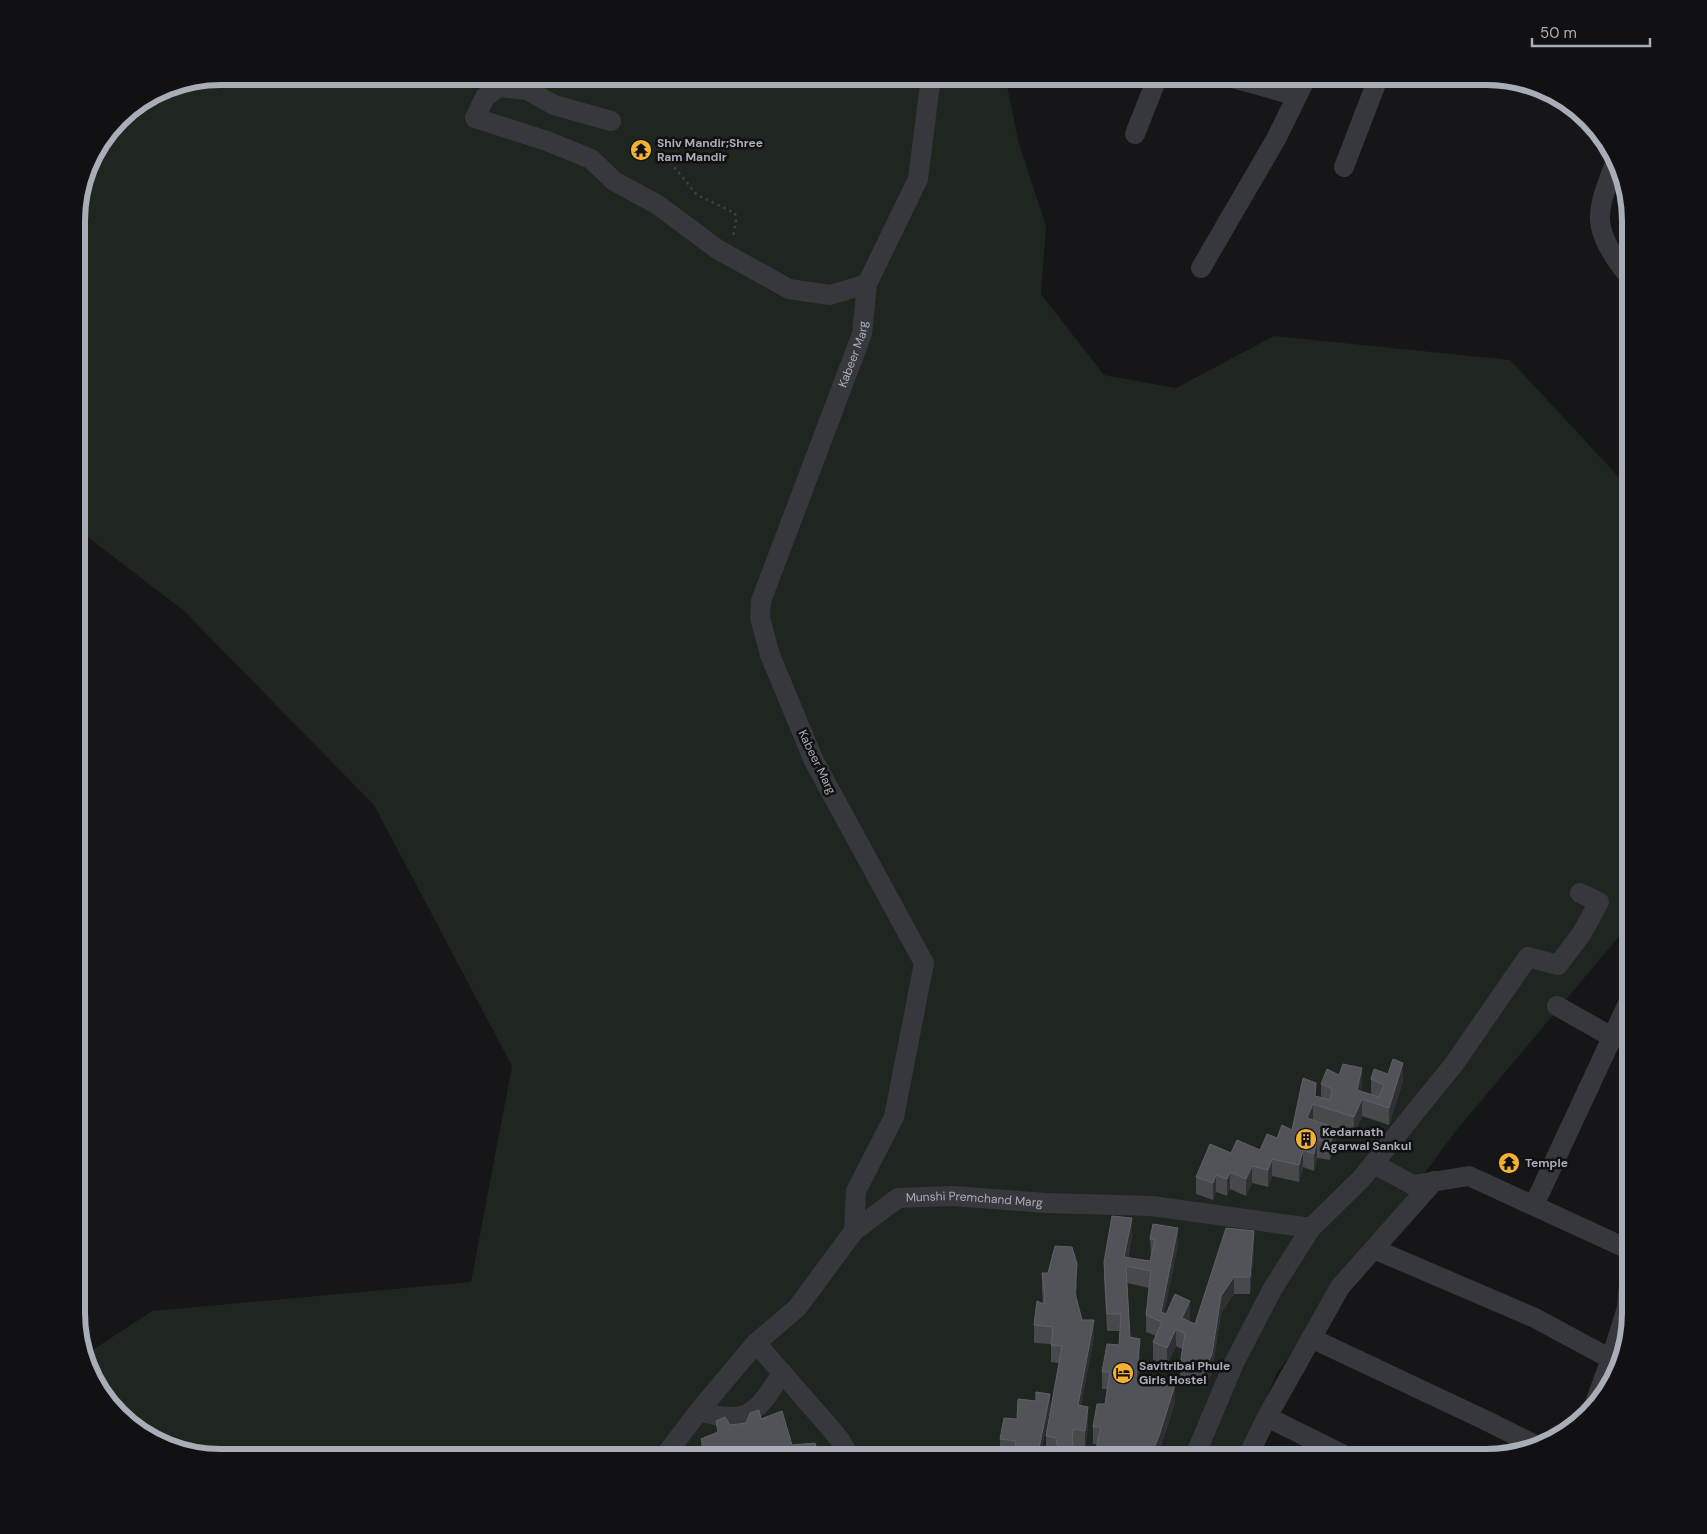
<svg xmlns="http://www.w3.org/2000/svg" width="1707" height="1534" font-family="'DM Sans',sans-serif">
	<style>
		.green { fill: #1e261f }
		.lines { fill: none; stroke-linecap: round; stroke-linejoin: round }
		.path { stroke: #3d3f44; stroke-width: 2.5; stroke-dasharray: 2.5 4; stroke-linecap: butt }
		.minor { stroke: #37383d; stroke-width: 20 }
		.wall { fill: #47494d }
		.shaded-wall { fill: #2f3033 }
		.building { fill: #525359; stroke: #5f6168 }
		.labels { text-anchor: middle; stroke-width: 5; stroke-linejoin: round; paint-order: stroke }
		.poi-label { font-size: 12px; font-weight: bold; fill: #a8adb8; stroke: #111113; text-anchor: start }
		.street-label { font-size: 12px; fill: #a8adb8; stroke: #111113 }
		.rim { fill: none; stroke: #a8adb8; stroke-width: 6 }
	</style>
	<rect width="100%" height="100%" fill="#161618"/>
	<!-- green -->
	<polygon class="green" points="221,76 1005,76 1019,144 1046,226 1041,294 1104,375 1176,388 1274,336 1510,360 1631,490 1631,922 1455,1132 1277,1373 1242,1458 221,1458 166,1447 119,1415 91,1377 85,1355 152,1311 471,1282 512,1066 374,805 183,610 77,529 77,212 91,157 125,112 166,87"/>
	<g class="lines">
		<!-- path -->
		<polyline class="path" points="658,147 697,195 735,213 736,220 733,237"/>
		<!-- minor -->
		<g class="minor">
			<polyline points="1226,76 1297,96"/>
			<polyline points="611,121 554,105 527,90 499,87 485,97 475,118 547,141 591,159 614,181 658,205 717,249 789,289 830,295 867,284 918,179 931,76"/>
			<polyline points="1135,134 1158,76"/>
			<path d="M1616 160C1610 179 1599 200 1600 220 1601 240 1618 264 1631 278"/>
			<polyline points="1344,167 1379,76"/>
			<polyline points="1201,268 1276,139 1307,76"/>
			<polyline points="1557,1006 1612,1037"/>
			<polyline points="1374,1164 1413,1185 1469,1176 1630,1250"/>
			<polyline points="1534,1205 1631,997"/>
			<path id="s1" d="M854 1231 856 1191 894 1117 924 963 814 761 770 655 760 618 761 601 862 334 867 284"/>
			<polyline points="1374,1249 1535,1318 1611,1359"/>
			<polyline points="1311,1338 1485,1420 1539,1447"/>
			<polyline points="756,1343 832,1430 840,1440 850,1458"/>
			<polyline points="1594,1406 1611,1359 1627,1308 1630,1271"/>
			<path d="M699 1411C748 1426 757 1413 782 1373"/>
			<polyline points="1267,1417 1350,1458"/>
			<path id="s2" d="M663 1458 699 1411 756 1343 797 1308 854 1231 898 1198 953 1196 1046 1203 1152 1206 1311 1228"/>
			<polyline points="1194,1458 1234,1363 1273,1288 1311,1228 1361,1179 1454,1064 1528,957 1558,965 1582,933 1599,902 1580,893"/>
			<polyline points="1247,1458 1267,1417 1340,1287 1434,1181"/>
		</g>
	</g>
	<!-- wall -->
	<g class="wall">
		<polygon points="795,76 809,76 808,79"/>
		<polygon points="1371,1079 1403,1081 1389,1125 1362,1116 1354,1134 1336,1128 1336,1145 1330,1160 1317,1158 1314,1171 1303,1167 1299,1182 1272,1176 1268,1187 1252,1183 1246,1196 1230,1189 1227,1196 1216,1192 1213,1200 1196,1194 1196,1177 1231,1153 1260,1150 1277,1138 1292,1130 1316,1096 1321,1097 1321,1084 1362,1085 1360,1091 1371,1094"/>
		<polygon points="1132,1235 1128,1258 1150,1261 1151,1256 1150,1239 1178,1245 1164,1313 1190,1318 1188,1321 1195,1324 1254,1248 1250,1294 1234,1294 1221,1313 1212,1372 1205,1387 1180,1382 1180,1365 1182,1349 1176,1346 1167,1365 1153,1360 1153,1342 1156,1336 1146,1332 1146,1315 1149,1288 1127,1283 1130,1337 1140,1356 1138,1380 1175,1403 1157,1458 1087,1458 1096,1449 1097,1444 1093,1444 1093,1427 1105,1404 1107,1389 1102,1389 1102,1372 1119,1345 1120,1331 1107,1331 1104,1279 1104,1262"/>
		<polygon points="1042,1273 1048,1273 1077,1281 1076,1297 1082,1320 1094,1337 1081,1405 1088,1424 1085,1448 1074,1446 1077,1458 1042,1458 1046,1453 1046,1436 1059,1363 1051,1362 1051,1344 1034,1343 1034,1325 1043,1304 1042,1290"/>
		<polygon points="1050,1407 1040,1458 1014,1458 1015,1454 1000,1452 1000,1439 1017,1419"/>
		<polygon points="701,1439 709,1458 701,1458"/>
	</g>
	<!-- shaded-wall -->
	<g class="shaded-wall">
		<polygon points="1403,1063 1403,1081 1389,1125 1389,1108"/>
		<polygon points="1362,1068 1362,1085 1357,1107 1357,1090"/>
		<polygon points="1362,1099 1362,1116 1354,1134 1354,1117"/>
		<polygon points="1313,1104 1313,1121 1307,1118"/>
		<polygon points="1336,1128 1336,1145 1330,1160 1330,1143"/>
		<polygon points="1317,1140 1317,1158 1314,1171 1314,1154"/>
		<polygon points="1303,1150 1303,1167 1299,1182 1299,1165"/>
		<polygon points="1272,1159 1272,1176 1268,1187 1268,1170"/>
		<polygon points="1252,1166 1252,1183 1246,1196 1246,1179"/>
		<polygon points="1230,1172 1230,1189 1227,1196 1227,1179"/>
		<polygon points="1216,1175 1216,1192 1213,1200 1213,1183"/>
		<polygon points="1132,1218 1132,1235 1124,1274 1124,1257"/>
		<polygon points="1178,1228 1178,1245 1162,1324 1161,1312"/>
		<polygon points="1254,1231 1254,1248 1250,1294 1250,1277"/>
		<polygon points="1077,1264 1077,1281 1075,1311 1075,1293"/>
		<polygon points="1234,1277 1234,1294 1221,1313 1212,1372 1205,1387 1205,1370 1221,1296"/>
		<polygon points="1190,1301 1190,1318 1183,1333 1182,1318"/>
		<polygon points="1094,1320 1094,1337 1078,1422 1078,1405"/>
		<polygon points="1176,1329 1176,1346 1167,1365 1167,1348"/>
		<polygon points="1140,1339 1140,1356 1136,1397 1136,1380"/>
		<polygon points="1175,1385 1175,1403 1159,1453 1157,1458 1150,1458"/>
		<polygon points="1050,1394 1050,1407 1040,1458 1037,1458"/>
		<polygon points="1088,1407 1088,1424 1085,1448 1085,1431"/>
	</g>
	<!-- building -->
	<g class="building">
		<polygon points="1393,1059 1403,1063 1389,1108 1362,1099 1354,1117 1313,1104 1307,1118 1336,1128 1330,1143 1317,1140 1314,1154 1303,1150 1299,1165 1272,1159 1268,1170 1252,1166 1246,1179 1230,1172 1227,1179 1216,1175 1213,1183 1196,1177 1210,1144 1231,1153 1237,1140 1260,1150 1267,1134 1277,1138 1282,1125 1292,1130 1303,1078 1316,1083 1315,1096 1330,1100 1332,1089 1321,1084 1327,1069 1339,1075 1343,1064 1362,1068 1357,1090 1379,1097 1384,1085 1371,1079 1374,1069 1388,1074"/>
		<polygon points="1112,1216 1132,1218 1124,1257 1150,1261 1155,1240 1150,1239 1153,1224 1178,1228 1161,1312 1166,1314 1175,1294 1190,1301 1182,1318 1195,1324 1226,1228 1254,1231 1250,1277 1234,1277 1221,1296 1212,1354 1205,1370 1180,1365 1185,1334 1176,1329 1167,1348 1153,1342 1162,1322 1146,1315 1151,1271 1126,1266 1130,1337 1140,1339 1136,1380 1175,1385 1159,1436 1150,1458 1087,1458 1089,1446 1096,1449 1101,1427 1093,1427 1097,1404 1105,1404 1110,1372 1102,1372 1107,1344 1119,1345 1121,1314 1107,1314 1104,1262"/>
		<polygon points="1055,1246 1072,1247 1077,1264 1075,1293 1082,1320 1094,1320 1078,1405 1088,1407 1085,1431 1073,1429 1072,1441 1077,1458 1042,1458 1043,1452 1059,1457 1056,1438 1046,1436 1062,1346 1051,1345 1053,1327 1034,1325 1037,1301 1044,1304 1045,1296 1042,1273 1048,1273"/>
		<polygon points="1036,1392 1050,1394 1037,1458 1014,1458 1016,1441 1000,1439 1004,1418 1017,1419 1018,1399 1036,1401"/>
		<polygon points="759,1410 761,1419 782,1411 792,1445 815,1443 820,1458 709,1458 701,1439 718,1432 716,1421 725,1417 730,1425 746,1423 750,1413"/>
	</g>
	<!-- icons -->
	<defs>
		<g id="temple-disc" transform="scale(1.125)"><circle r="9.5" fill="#f2b134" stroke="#111113"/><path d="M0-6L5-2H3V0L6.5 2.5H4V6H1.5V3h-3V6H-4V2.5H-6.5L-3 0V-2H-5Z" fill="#111"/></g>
		<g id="building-disc" transform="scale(1.125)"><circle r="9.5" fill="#f2b134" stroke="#111113"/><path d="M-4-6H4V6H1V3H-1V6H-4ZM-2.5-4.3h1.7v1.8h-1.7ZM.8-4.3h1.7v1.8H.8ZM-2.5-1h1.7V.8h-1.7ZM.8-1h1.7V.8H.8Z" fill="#111"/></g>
		<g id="hotel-disc" transform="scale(1.125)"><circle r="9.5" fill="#f2b134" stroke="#111113"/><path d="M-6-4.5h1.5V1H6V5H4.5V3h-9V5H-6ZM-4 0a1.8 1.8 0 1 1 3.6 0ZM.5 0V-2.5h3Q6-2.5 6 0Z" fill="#111"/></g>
	</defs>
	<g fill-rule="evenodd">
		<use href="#temple-disc" x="641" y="150"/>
		<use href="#building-disc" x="1306" y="1139"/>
		<use href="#temple-disc" x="1509" y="1163"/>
		<use href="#hotel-disc" x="1123" y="1373"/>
	</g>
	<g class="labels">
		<!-- poi labels -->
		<g class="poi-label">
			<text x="657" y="147">Shiv Mandir;Shree<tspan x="657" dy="14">Ram Mandir</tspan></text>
			<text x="1322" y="1136">Kedarnath<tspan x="1322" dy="14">Agarwal Sankul</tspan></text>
			<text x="1525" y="1167">Temple</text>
			<text x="1139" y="1370">Savitribai Phule<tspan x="1139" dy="14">Girls Hostel</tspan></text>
		</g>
		<!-- street labels -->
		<g class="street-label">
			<text dy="4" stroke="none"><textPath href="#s1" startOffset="944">Kabeer Marg</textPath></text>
			<text transform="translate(817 762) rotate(64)" y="4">Kabeer Marg</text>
			<text dy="4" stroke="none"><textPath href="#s2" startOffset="429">Munshi Premchand Marg</textPath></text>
		</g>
	</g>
	<!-- crop -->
	<path d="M0 0H1707V1534H0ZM221 85H1486A136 136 0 0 1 1622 221V1313A136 136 0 0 1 1486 1449H221A136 136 0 0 1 85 1313V221A136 136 0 0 1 221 85Z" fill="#111113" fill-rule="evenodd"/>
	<path class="rim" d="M221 85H1486A136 136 0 0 1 1622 221V1313A136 136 0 0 1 1486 1449H221A136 136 0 0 1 85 1313V221A136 136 0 0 1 221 85Z"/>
	<!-- scale -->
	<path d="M1532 38v8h118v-8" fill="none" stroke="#a8adb8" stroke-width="2.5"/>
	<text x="1540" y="38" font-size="15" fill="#a8adb8" stroke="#111113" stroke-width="4" paint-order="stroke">50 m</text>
</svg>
